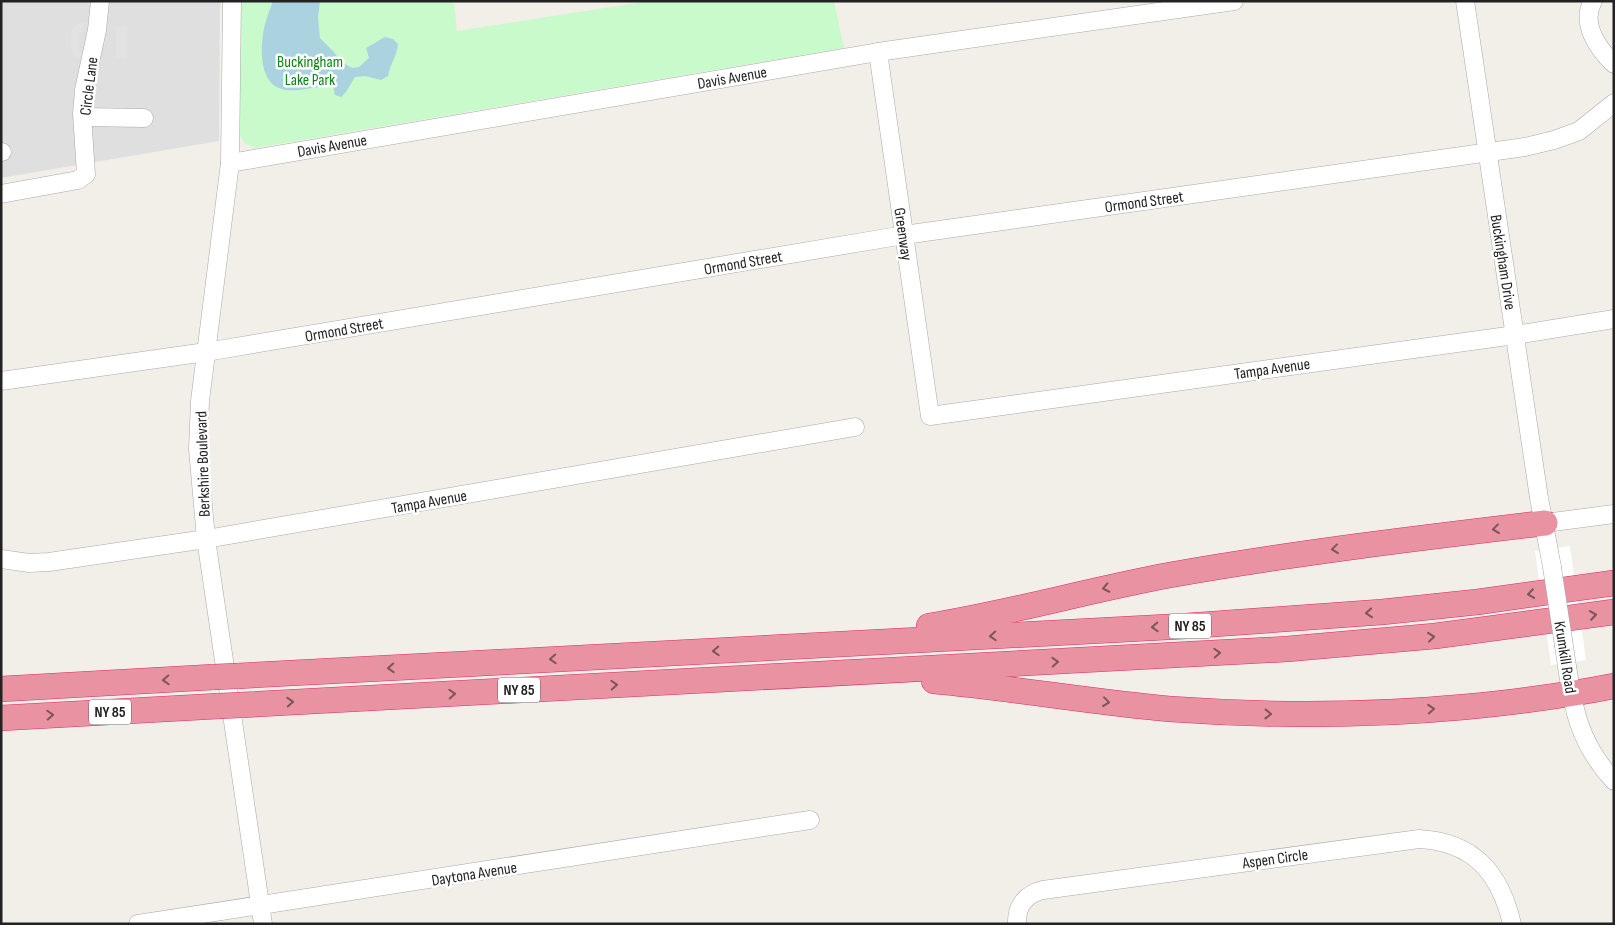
<svg xmlns="http://www.w3.org/2000/svg" width="1615" height="925" font-family="'Sofia Sans Condensed',sans-serif">
	<style>
		.residential { fill: #e0dfdf }
		.park { fill: #c8facc }
		.parking { fill: #e2e2e2 }
		.water { fill: #aad3df }
		.pier { fill: #fff }
		.lines { fill: none; stroke-linecap: round; stroke-linejoin: round }
		.minor-casing { stroke: #a9a9a9; stroke-width: 19 }
		.highway-casing { stroke: #dc2a67; stroke-width: 26 }
		.minor { stroke: #fff; stroke-width: 18 }
		.highway { stroke: #e892a2; stroke-width: 25 }
		.minor-bridge-casing { stroke: #a9a9a9; stroke-width: 19; stroke-linecap: butt }
		.highway-bridge-casing { stroke: #dc2a67; stroke-width: 26; stroke-linecap: butt }
		.minor-bridge { stroke: #fff; stroke-width: 18 }
		.highway-bridge { stroke: #e892a2; stroke-width: 25 }
		.oneway { stroke: #7b545c }
		.labels { text-anchor: middle; stroke-width: 5; stroke-linejoin: round; paint-order: stroke }
		.shield { fill: #fff; stroke: #646464; stroke-width: 1 }
		.shield-label { font-size: 15px; font-weight: bold; fill: #222 }
		.park-label { font-size: 16px; fill: #0c8416; stroke: #fff }
		.street-label { font-size: 16px; fill: #222; stroke: #fff }
	</style>
	<rect width="100%" height="100%" fill="#f2efe9"/>
	<!-- residential -->
	<polygon class="residential" points="1,1 220,1 219,141 1,178"/>
	<!-- park -->
	<polygon class="park" points="239,1 454,1 457,31 649,1 834,1 844,48 255,148 244,143 239,134"/>
	<!-- parking -->
	<g class="parking">
		<polygon points="78,23 86,23 81,30 78,43 79,49 84,58 76,57 74,55 70,43 72,30"/>
		<rect x="116" y="27" width="11" height="32"/>
	</g>
	<!-- water -->
	<path class="water" d="M273 1H320L318 17 320 38 334 52 340 61 352 68 359 67 369 58 366 48 385 37 393 39 398 44C397 56 390 64 388 76L381 80 365 76 355 77 346 92 341 97 335 95 333 86C317 85 301 92 286 90 261 87 260 55 263 35 264 24 269 12 273 1Z"/>
	<!-- pier -->
	<polygon class="pier" points="1570,546 1586,660 1551,665 1535,551"/>
	<g class="lines">
		<!-- minor casing -->
		<g class="minor-casing">
			<g id="minor">
				<polyline points="232,1 230,163 200,401 198,449 206,539 263,924"/>
				<polyline points="1465,1 1539,498 1552,567"/>
				<path d="M1593 1C1580 23 1598 49 1614 64"/>
				<polyline points="878,52 930,416 1515,335 1614,319"/>
				<polyline points="83,117 144,118"/>
				<polyline points="1,152 2,152"/>
				<polyline points="230,163 878,52 1234,1"/>
				<polyline points="1,194 78,180 86,174 82,114 84,90 97,30 100,1"/>
				<polyline points="1,381 206,352 904,235 1525,147 1554,140 1579,131 1614,103"/>
				<polyline points="1545,523 1614,514"/>
				<polyline points="1,559 29,563 49,562 206,539 855,427"/>
				<path d="M1564 646C1572 700 1575 739 1614 781"/>
				<polyline points="138,924 810,820"/>
				<path d="M1017 924C1016 906 1026 894 1043 890L1419 839C1474 842 1500 873 1512 924"/>
			</g>
		</g>
		<!-- highway casing -->
		<g class="highway-casing">
			<g id="highway">
				<path d="M929 626C1010 613 1089 590 1170 575 1294 553 1419 538 1545 523"/>
				<polyline points="237,676 1186,626 1382,612 1477,602 1614,583"/>
				<path d="M934 681C1013 688 1091 702 1170 709 1268 716 1366 716 1464 707 1515 702 1564 696 1614 686"/>
				<polyline points="1,689 214,677"/>
				<polyline points="241,705 1287,649 1435,636 1614,612"/>
				<polyline points="1,718 219,706"/>
			</g>
		</g>
		<!-- minor -->
		<use href="#minor" class="minor"/>
		<!-- highway -->
		<use href="#highway" class="highway"/>
		<!-- minor-bridge casing -->
		<g class="minor-bridge-casing">
			<polyline id="minor-bridge" points="1552,567 1564,646"/>
		</g>
		<!-- highway-bridge casing -->
		<g class="highway-bridge-casing">
			<g id="highway-bridge">
				<polyline points="214,677 237,676"/>
				<polyline points="219,706 241,705"/>
			</g>
		</g>
		<!-- minor-bridge -->
		<use href="#minor-bridge" class="minor-bridge"/>
		<!-- highway-bridge -->
		<use href="#highway-bridge" class="highway-bridge"/>
	</g>
	<!-- one-way arrows -->
	<defs><path id="oneway-chevron" d="M-2-3.5L2.5 0L-2 3.5" fill="none" stroke-width="1.6" stroke-linecap="round" stroke-linejoin="round" transform="scale(1.25)"/></defs>
	<g class="oneway">
		<use href="#oneway-chevron" transform="translate(1496 529) rotate(173)"/>
		<use href="#oneway-chevron" transform="translate(1335 549) rotate(173)"/>
		<use href="#oneway-chevron" transform="translate(1106 588) rotate(168)"/>
		<use href="#oneway-chevron" transform="translate(1531 594) rotate(172)"/>
		<use href="#oneway-chevron" transform="translate(1369 613) rotate(175)"/>
		<use href="#oneway-chevron" transform="translate(1593 615) rotate(-8)"/>
		<use href="#oneway-chevron" transform="translate(1155 627) rotate(177)"/>
		<use href="#oneway-chevron" transform="translate(993 636) rotate(177)"/>
		<use href="#oneway-chevron" transform="translate(1431 637) rotate(-6)"/>
		<use href="#oneway-chevron" transform="translate(716 651) rotate(177)"/>
		<use href="#oneway-chevron" transform="translate(1217 653) rotate(-3)"/>
		<use href="#oneway-chevron" transform="translate(553 659) rotate(177)"/>
		<use href="#oneway-chevron" transform="translate(1055 662) rotate(-3)"/>
		<use href="#oneway-chevron" transform="translate(391 668) rotate(177)"/>
		<use href="#oneway-chevron" transform="translate(166 680) rotate(177)"/>
		<use href="#oneway-chevron" transform="translate(614 685) rotate(-3)"/>
		<use href="#oneway-chevron" transform="translate(452 694) rotate(-3)"/>
		<use href="#oneway-chevron" transform="translate(290 702) rotate(-3)"/>
		<use href="#oneway-chevron" transform="translate(1106 702) rotate(7)"/>
		<use href="#oneway-chevron" transform="translate(1431 709) rotate(-4)"/>
		<use href="#oneway-chevron" transform="translate(1268 714) rotate(1)"/>
		<use href="#oneway-chevron" transform="translate(50 715) rotate(-3)"/>
	</g>
	<g class="labels">
		<!-- shield labels -->
		<g class="shield">
			<rect x="1169" y="613.5" width="42" height="25" rx="4"/>
			<rect x="498" y="677.5" width="42" height="25" rx="4"/>
			<rect x="89" y="699.5" width="42" height="25" rx="4"/>
		</g>
		<g class="shield-label">
			<text x="1190" y="631">NY 85</text>
			<text x="519" y="695">NY 85</text>
			<text x="110" y="717">NY 85</text>
		</g>
		<!-- park labels -->
		<g class="park-label">
			<text x="310" y="67">Buckingham<tspan x="310" dy="18">Lake Park</tspan></text>
		</g>
		<!-- street labels -->
		<g class="street-label">
			<text transform="translate(732 77) rotate(-10)" y="6">Davis Avenue</text>
			<text transform="translate(88 86) rotate(-83)" y="6">Circle Lane</text>
			<text transform="translate(332 145) rotate(-10)" y="6">Davis Avenue</text>
			<text transform="translate(1144 201) rotate(-8)" y="6">Ormond Street</text>
			<text transform="translate(904 234) rotate(82)" y="6">Greenway</text>
			<text transform="translate(743 262) rotate(-10)" y="6">Ormond Street</text>
			<text transform="translate(1504 262) rotate(81)" y="6">Buckingham Drive</text>
			<text transform="translate(344 329) rotate(-10)" y="6">Ormond Street</text>
			<text transform="translate(1272 368) rotate(-8)" y="6">Tampa Avenue</text>
			<text transform="translate(202 464) rotate(-92)" y="6">Berkshire Boulevard</text>
			<text transform="translate(429 501) rotate(-10)" y="6">Tampa Avenue</text>
			<text transform="translate(1566 657) rotate(81)" y="6">Krumkill Road</text>
			<text transform="translate(1275 858) rotate(-8)" y="6">Aspen Circle</text>
			<text transform="translate(474 873) rotate(-9)" y="6">Daytona Avenue</text>
		</g>
	</g>
	<!-- border -->
	<rect width="1615" height="925" fill="none" stroke="#222222" stroke-width="5"/>
</svg>
